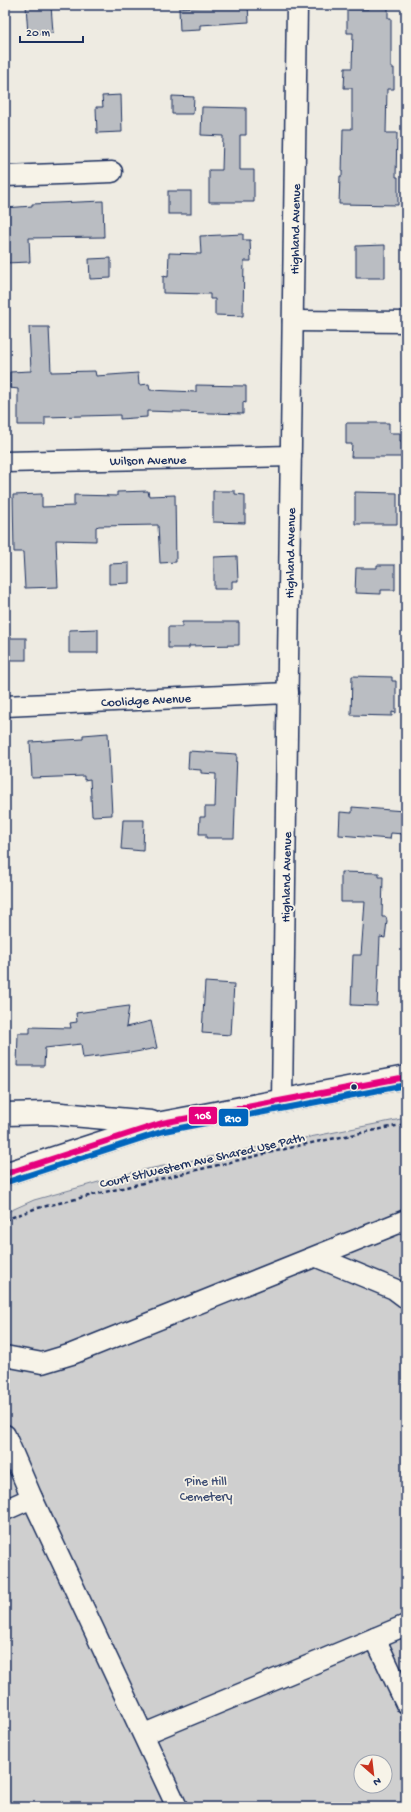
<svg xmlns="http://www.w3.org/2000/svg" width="411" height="1812" font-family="'Gochi Hand',sans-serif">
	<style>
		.green { fill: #cfcfcf; stroke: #757f96; fill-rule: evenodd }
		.building { fill: #babdc2; stroke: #1b2f5e }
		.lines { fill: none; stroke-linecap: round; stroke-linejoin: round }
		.minor-casing { stroke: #1b2f5e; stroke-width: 23 }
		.major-casing { stroke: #1b2f5e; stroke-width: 25 }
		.path { stroke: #1b2f5e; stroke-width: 2.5; stroke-dasharray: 4 3; stroke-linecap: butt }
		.minor { stroke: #f7f3e8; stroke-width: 20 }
		.major { stroke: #f7f3e8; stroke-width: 22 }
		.bus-1-casing { stroke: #f7f3e8; stroke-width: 9 }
		.bus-2-casing { stroke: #f7f3e8; stroke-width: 9 }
		.bus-1 { stroke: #e5007d; stroke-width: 6 }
		.bus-2 { stroke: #0065bd; stroke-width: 6 }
		.bus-dot { fill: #1b2f5e; stroke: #f7f3e8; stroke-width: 1.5 }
		.labels { text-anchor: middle; stroke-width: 3.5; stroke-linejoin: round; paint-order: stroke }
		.street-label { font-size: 13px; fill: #1b2f5e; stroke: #f7f3e8 }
		.park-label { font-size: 13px; fill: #3f4f75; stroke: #f7f3e8 }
		.line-badge { stroke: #f7f3e8; stroke-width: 1.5 }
		.badge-label { font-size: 11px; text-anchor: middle; font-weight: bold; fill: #fff }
	</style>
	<rect width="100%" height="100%" fill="#eeebe2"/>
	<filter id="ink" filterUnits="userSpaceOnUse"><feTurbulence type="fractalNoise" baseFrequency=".025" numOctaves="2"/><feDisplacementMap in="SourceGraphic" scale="8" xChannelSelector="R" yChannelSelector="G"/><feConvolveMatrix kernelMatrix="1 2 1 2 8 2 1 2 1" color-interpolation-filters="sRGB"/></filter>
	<g filter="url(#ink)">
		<!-- green -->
		<path class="green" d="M406 1118V1807H5V1213L34 1200 138 1171ZM361 1762H385V1786H361Z"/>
		<!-- building -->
		<g class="building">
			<polygon points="26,5 51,5 53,33 28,35"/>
			<polygon points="224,5 248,5 249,22 200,25 200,30 180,31 179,8"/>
			<polygon points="368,5 388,5 388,18 391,18 391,68 394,68 394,89 387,89 386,133 397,133 396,177 398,177 398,205 339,204 340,176 342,176 343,129 352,129 352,88 344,88 345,68 352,68 353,33 347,33 347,9 368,9"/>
			<polygon points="121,95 122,132 97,133 96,107 103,107 102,96"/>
			<polygon points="172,96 194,97 193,114 172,114"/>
			<polygon points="202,107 246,108 246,135 240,135 240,170 254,170 254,202 209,202 209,170 222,170 223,136 201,135"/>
			<rect x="168" y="191" width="23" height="23"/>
			<polygon points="103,201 104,237 29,238 30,262 5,263 5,208 32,206 32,204"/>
			<polygon points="243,234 243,240 250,240 251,261 244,261 243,316 215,315 215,299 210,299 210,294 163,293 163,276 168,277 169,253 201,254 200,236"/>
			<polygon points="385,245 385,278 356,278 356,246"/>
			<polygon points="111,258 111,278 90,279 89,259"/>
			<polygon points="29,327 49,327 51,372 95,371 96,376 138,373 139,385 149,384 150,390 196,392 196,385 246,386 246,403 243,402 243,414 147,411 147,417 120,419 120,415 45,417 45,425 18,425 18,389 10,388 10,372 31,371"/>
			<polygon points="346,423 389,423 389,433 400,433 400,441 406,441 406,457 351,457 352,444 346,444"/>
			<polygon points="148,491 149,496 175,495 176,562 160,563 158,525 99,526 96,527 96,541 56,540 58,587 25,588 23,552 14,552 13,495 42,494 42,507 74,506 74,495 117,496 117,492"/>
			<polygon points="213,491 235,491 235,494 245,495 245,523 213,522"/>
			<polygon points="355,492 397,493 397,524 355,524"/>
			<polygon points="237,556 238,581 232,581 232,589 214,589 214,557"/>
			<polygon points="129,563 129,583 109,584 109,564"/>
			<polygon points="377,565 395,565 395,590 381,590 381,594 355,593 356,568 377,568"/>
			<polygon points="182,622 239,622 239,645 189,646 189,648 168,648 168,627 182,627"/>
			<polygon points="98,629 98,653 69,653 69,630"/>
			<rect x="5" y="638" width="21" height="22"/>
			<polygon points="352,676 392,677 392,681 396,681 396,713 392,712 392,716 351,715"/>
			<polygon points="108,733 112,815 92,816 90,779 84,780 84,776 32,778 30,742 83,739 83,735"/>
			<polygon points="189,751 237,754 234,838 206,838 206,834 199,834 200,817 205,817 205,807 215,807 216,774 201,773 201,770 188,769"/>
			<polygon points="352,807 404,811 403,834 391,833 390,839 339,835 340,812 352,813"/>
			<polygon points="123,820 144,820 143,851 121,849"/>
			<polygon points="341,872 379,873 379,877 383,877 382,917 386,917 387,921 385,938 380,937 377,1006 351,1005 353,955 361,955 365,902 341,902"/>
			<polygon points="205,982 234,984 231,1035 202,1033"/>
			<polygon points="129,1006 126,1027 151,1021 157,1048 130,1053 129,1052 83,1058 81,1044 45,1048 44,1066 17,1066 18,1033 30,1033 30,1027 71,1028 70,1023 77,1022 76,1013"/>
		</g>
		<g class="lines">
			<!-- minor casing -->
			<g class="minor-casing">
				<g id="minor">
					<polyline points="5,176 112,172"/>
					<polyline points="293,321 406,322"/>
					<polyline points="5,462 291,456"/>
					<polyline points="5,706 288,693"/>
					<polyline points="282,1100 297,5"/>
					<polyline points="317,1257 394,1289 406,1298"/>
					<polyline points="5,1356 42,1363 72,1354 406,1220"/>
					<polyline points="5,1435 32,1498 177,1807"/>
					<polyline points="5,1510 32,1498"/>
					<polyline points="375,1638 406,1625"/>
					<polyline points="144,1734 375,1638 406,1704"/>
				</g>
			</g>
			<!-- major casing -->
			<g class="major-casing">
				<g id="major">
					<polyline points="5,1114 50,1113 151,1122"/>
					<polyline points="5,1174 162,1123 406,1077"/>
				</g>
			</g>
			<!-- path -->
			<polyline class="path" points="5,1220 34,1209 306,1144 406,1124"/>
			<!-- minor -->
			<use href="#minor" class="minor"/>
			<!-- major -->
			<use href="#major" class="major"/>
			<!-- bus-1 casing -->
			<g class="bus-1-casing">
				<polyline id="bus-1" points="5,1174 162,1123 406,1077"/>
			</g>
			<!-- bus-2 casing -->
			<g class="bus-2-casing">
				<polyline id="bus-2" points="7,1182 164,1131 406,1085"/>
			</g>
			<!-- bus-1 -->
			<use href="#bus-1" class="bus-1"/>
			<!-- bus-2 -->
			<use href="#bus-2" class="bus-2"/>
		</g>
	</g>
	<!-- markers -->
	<circle class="bus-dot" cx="354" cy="1087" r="3.5"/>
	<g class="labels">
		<!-- street labels -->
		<g class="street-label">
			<text transform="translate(294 229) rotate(-89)" y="5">Highland Avenue</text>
			<text transform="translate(148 459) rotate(-1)" y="5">Wilson Avenue</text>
			<text transform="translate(289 553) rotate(-89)" y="5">Highland Avenue</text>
			<text transform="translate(146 699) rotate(-3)" y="5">Coolidge Avenue</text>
			<text transform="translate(285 877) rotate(-89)" y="5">Highland Avenue</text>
			<text transform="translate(202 1159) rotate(-13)" y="5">Court St/Western Ave Shared Use Path</text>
		</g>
		<!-- park labels -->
		<g class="park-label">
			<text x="206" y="1485">Pine Hill<tspan x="206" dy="15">Cemetery</tspan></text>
		</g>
	</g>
	<g class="line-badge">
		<rect x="188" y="1106" width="30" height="19" rx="4" fill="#e5007d"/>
		<rect x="218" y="1108" width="31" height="19" rx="4" fill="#0065bd"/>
	</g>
	<g class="badge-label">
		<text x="203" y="1119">10S</text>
		<text x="233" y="1122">R10</text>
	</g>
	<!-- margin -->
	<rect width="411" height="1812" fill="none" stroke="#f7f3e8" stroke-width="20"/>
	<rect x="10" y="10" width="391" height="1792" fill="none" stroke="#1b2f5e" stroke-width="1.5" filter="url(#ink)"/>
	<!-- north arrow -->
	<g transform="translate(373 1774) rotate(152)"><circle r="19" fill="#f7f3e8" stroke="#9fa5b1"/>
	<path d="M0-3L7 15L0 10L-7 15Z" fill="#c8321e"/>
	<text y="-6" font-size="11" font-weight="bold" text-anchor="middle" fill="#1b2f5e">N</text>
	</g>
	<!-- scale -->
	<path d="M20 36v6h63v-6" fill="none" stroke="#1b2f5e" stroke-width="2"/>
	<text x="26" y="36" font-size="12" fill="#1b2f5e" stroke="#f7f3e8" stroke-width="3" paint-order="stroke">20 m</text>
</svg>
